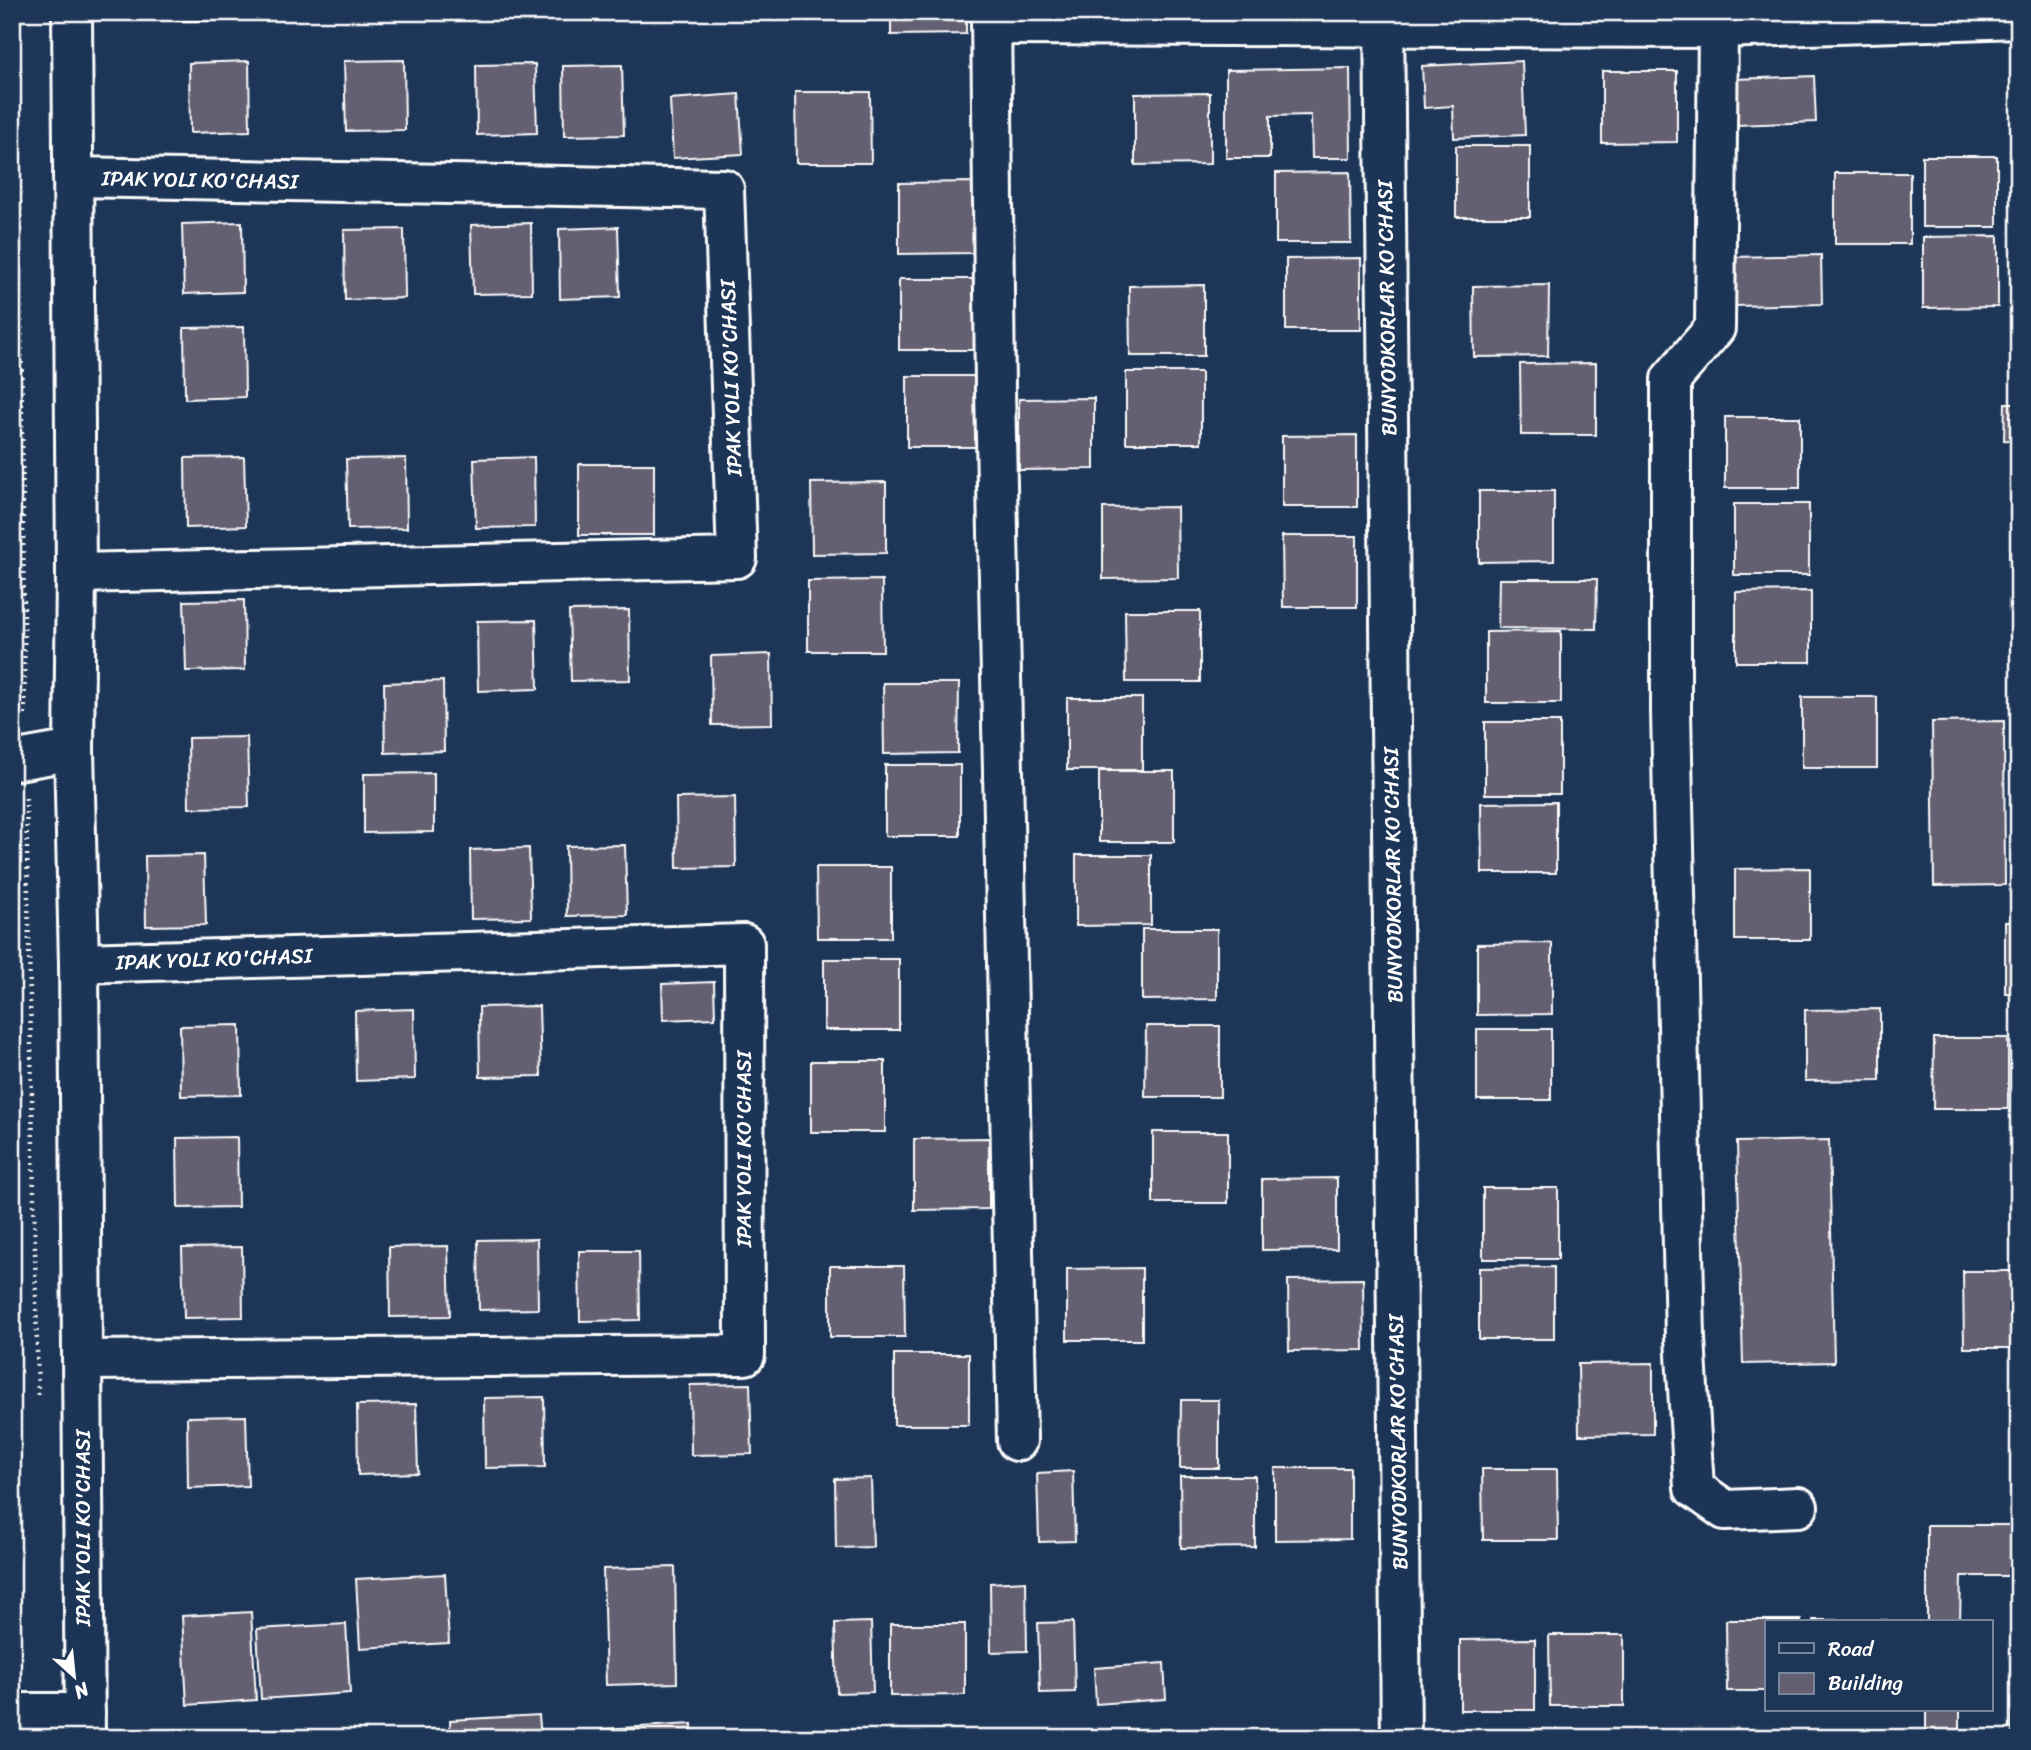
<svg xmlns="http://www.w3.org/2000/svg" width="2031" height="1750" font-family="Sriracha,sans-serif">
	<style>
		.building { fill: #656071; stroke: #fff; stroke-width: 2 }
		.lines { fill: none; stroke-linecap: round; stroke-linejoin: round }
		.street-casing { stroke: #fff; stroke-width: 44 }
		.path { stroke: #fff; stroke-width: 4.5; stroke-dasharray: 2 5; stroke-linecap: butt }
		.street { stroke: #1d3557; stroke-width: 38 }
		.labels { text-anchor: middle; stroke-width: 7; stroke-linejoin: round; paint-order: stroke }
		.street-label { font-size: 21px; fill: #fff; stroke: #1d3557 }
	</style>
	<rect width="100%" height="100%" fill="#1d3557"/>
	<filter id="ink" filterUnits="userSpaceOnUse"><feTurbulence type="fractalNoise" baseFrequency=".0143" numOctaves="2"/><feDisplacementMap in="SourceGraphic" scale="14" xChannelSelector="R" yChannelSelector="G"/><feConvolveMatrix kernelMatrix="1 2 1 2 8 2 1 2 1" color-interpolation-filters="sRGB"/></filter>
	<g filter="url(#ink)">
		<!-- building -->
		<g class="building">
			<polygon points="176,12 236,12 236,20 176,21"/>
			<polygon points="891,12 966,12 966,34 891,35"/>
			<polygon points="404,60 405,130 346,131 344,61"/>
			<polygon points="249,61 250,131 190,133 189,63"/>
			<polygon points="1522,61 1525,135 1454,138 1453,106 1424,108 1422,66"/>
			<polygon points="535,64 537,133 477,135 476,65"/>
			<polygon points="622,65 624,135 564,136 563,66"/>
			<polygon points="1350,68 1351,158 1312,158 1311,115 1270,116 1270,158 1226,158 1226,70"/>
			<polygon points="1602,71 1677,71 1677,142 1602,143"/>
			<polygon points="1814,76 1816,122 1737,125 1735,79"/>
			<polygon points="795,92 870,92 871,163 796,163"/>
			<polygon points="1210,93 1210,164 1135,165 1135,94"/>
			<polygon points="739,94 743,154 673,158 670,99"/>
			<rect x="1456" y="146" width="74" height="71"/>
			<rect x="1922" y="156" width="75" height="71"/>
			<polygon points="1350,172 1351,243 1276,243 1276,173"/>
			<rect x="1835" y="173" width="75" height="71"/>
			<polygon points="973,182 973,253 899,254 899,183"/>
			<polygon points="242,222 243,292 184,294 182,224"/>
			<polygon points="531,223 532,293 473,294 471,225"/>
			<polygon points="618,227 620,297 560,299 559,229"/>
			<polygon points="404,229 405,298 345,300 344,230"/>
			<polygon points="1998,236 1998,307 1923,308 1923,237"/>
			<polygon points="1821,255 1822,304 1735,306 1733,257"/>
			<polygon points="1361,258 1361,330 1286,330 1286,259"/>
			<polygon points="899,279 974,279 975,350 899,350"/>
			<polygon points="1204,285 1204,356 1130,356 1129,286"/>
			<polygon points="1549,285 1548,356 1474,357 1473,286"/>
			<polygon points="244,327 245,397 185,399 184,328"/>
			<polygon points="1596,363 1596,435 1521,435 1520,364"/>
			<rect x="1126" y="372" width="75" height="71"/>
			<rect x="907" y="376" width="74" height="71"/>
			<polygon points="1094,398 1094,469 1019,470 1019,399"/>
			<polygon points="2005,403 2019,403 2019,441 2004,440"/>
			<rect x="1725" y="417" width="75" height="71"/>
			<polygon points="1357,435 1357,507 1282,507 1282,436"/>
			<rect x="2011" y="453" width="8" height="71"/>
			<polygon points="244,457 246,526 186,528 185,458"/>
			<polygon points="534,457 535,527 476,528 474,459"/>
			<polygon points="406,458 407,528 348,529 346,459"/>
			<rect x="579" y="464" width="75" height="71"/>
			<polygon points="886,482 886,553 812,554 811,483"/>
			<polygon points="1479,491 1554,491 1554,561 1479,562"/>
			<rect x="1734" y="504" width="75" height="71"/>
			<polygon points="1177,507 1178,578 1103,579 1103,508"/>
			<polygon points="1282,536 1357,536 1357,607 1283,607"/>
			<rect x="2009" y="551" width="10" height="71"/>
			<polygon points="1499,579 1597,579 1596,629 1498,628"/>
			<polygon points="882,580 883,651 808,651 808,581"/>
			<polygon points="1811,591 1811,662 1736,662 1736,592"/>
			<polygon points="244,600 245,670 186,671 184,601"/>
			<polygon points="629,610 630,680 571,681 569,611"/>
			<polygon points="1125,611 1200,611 1200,682 1126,682"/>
			<polygon points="536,620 538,689 478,691 477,621"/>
			<polygon points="1561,631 1561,703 1486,703 1486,632"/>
			<polygon points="771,654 772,724 712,725 711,656"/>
			<polygon points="443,681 444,751 385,753 384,683"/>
			<polygon points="883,683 959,683 958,753 884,754"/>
			<rect x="1802" y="697" width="75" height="71"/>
			<rect x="1067" y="698" width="75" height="72"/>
			<polygon points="2004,721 2005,885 1934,886 1932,722"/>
			<rect x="1485" y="722" width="75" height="72"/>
			<polygon points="247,737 249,807 189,808 188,738"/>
			<rect x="885" y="765" width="75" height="71"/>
			<rect x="1099" y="771" width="75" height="71"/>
			<polygon points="434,773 434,832 364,833 364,774"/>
			<polygon points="735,797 736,867 677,868 676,798"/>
			<polygon points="1556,802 1556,873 1482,873 1481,803"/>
			<polygon points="625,845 627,915 567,916 566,846"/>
			<polygon points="529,848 531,918 471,919 470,850"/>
			<polygon points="204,855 206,925 146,926 145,856"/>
			<polygon points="1076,855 1151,855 1151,925 1076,926"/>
			<polygon points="816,867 891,867 891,938 817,938"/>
			<polygon points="1810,868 1810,940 1735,940 1735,869"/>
			<rect x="2005" y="922" width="14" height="71"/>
			<polygon points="1142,929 1217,929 1217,999 1142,1000"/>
			<polygon points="1552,943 1552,1014 1477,1015 1477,944"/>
			<rect x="824" y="959" width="75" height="71"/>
			<polygon points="714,982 715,1018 663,1020 662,984"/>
			<polygon points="539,1006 541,1076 480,1077 479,1007"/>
			<polygon points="414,1009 415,1079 356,1081 355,1011"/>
			<polygon points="1880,1009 1880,1080 1805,1081 1805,1010"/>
			<polygon points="240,1025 241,1095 181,1096 180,1026"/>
			<polygon points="1146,1026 1220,1026 1220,1097 1145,1097"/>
			<rect x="1477" y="1029" width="74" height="71"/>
			<polygon points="1934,1038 2008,1038 2008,1109 1933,1109"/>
			<rect x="811" y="1061" width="74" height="71"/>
			<rect x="1153" y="1132" width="75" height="71"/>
			<polygon points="237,1137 238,1207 178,1208 177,1138"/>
			<polygon points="989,1138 989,1209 914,1210 914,1139"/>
			<polygon points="1829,1140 1834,1362 1743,1364 1737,1142"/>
			<polygon points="1337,1178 1337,1249 1262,1250 1262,1179"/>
			<rect x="1483" y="1188" width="75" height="71"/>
			<polygon points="537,1239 538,1309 479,1310 478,1240"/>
			<polygon points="448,1246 450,1316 390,1317 389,1247"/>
			<polygon points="242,1247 243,1317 184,1318 182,1248"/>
			<polygon points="579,1251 639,1251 640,1320 580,1321"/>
			<polygon points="830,1266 904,1266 905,1337 830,1337"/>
			<polygon points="1554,1267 1554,1339 1479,1339 1479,1268"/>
			<polygon points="1142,1268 1142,1340 1067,1340 1067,1269"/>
			<polygon points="1963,1271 2019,1271 2019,1348 1964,1348"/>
			<polygon points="1363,1279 1364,1350 1289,1351 1288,1280"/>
			<rect x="894" y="1354" width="75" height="71"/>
			<polygon points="1653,1363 1653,1434 1579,1435 1578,1364"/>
			<polygon points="750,1384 752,1454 691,1455 690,1385"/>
			<polygon points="544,1397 545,1467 485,1468 484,1398"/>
			<polygon points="1181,1400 1219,1400 1219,1468 1180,1468"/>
			<polygon points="416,1404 418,1473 358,1475 357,1405"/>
			<polygon points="246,1416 248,1486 188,1488 187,1417"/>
			<polygon points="1275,1468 1350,1468 1350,1539 1275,1540"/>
			<polygon points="1482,1469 1557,1469 1558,1540 1483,1540"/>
			<polygon points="1073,1471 1075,1541 1039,1542 1037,1473"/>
			<polygon points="1180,1476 1255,1476 1255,1547 1181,1548"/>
			<polygon points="871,1478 873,1547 836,1548 835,1479"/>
			<polygon points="1927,1525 2019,1525 2019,1738 2012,1738 2013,1576 1961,1576 1960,1622 1927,1622"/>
			<polygon points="675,1567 677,1683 606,1685 603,1569"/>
			<polygon points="445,1574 449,1643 360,1648 356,1579"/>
			<polygon points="1026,1581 1027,1651 991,1652 990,1583"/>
			<polygon points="251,1612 256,1700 187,1705 182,1616"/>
			<polygon points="1726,1620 1801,1620 1801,1622 1767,1622 1767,1691 1727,1691"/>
			<rect x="1813" y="1620" width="75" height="2"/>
			<polygon points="871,1622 873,1692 837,1693 835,1623"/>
			<polygon points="1073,1622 1075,1692 1040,1693 1038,1623"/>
			<polygon points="346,1624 350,1693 261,1699 257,1629"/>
			<polygon points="890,1624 965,1624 965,1695 890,1696"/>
			<polygon points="1549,1635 1624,1635 1624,1706 1550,1706"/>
			<polygon points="1535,1639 1535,1710 1460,1710 1460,1640"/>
			<polygon points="1164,1663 1166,1699 1096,1704 1094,1668"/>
			<rect x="1926" y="1710" width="34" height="28"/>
			<polygon points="539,1715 541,1738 451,1738 450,1720"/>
			<polygon points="692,1724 692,1738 603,1738 603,1729"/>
		</g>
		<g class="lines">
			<!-- street casing -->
			<g class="street-casing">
				<g id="street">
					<polyline points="72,12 76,573 74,750 79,963 85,1738"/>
					<polyline points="991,12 995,389 1017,1441"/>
					<polyline points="1384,12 1401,1738"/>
					<polyline points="991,25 1718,28 2019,18"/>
					<polyline points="1718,28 1715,328 1671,379 1671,712 1685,1338 1694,1488 1725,1510 1798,1507"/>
					<polyline points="73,177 724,189 737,558 76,573"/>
					<polyline points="12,761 74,750"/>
					<polyline points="79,963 744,944 745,1355 82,1360"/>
					<polyline points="12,1713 85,1713"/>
				</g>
			</g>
			<!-- path -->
			<g class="path">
				<polyline points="18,12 25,719"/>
				<polyline points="26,798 38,1398"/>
			</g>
			<!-- street -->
			<use href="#street" class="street"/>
		</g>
	</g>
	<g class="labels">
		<!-- street labels -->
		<g class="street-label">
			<text transform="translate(200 180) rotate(1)" y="7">IPAK YOLI KO'CHASI</text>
			<text transform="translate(1387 308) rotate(-91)" y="7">BUNYODKORLAR KO'CHASI</text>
			<text transform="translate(731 378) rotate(-92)" y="7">IPAK YOLI KO'CHASI</text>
			<text transform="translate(1393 875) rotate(-91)" y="7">BUNYODKORLAR KO'CHASI</text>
			<text transform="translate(214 959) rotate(-2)" y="7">IPAK YOLI KO'CHASI</text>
			<text transform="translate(744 1149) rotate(-90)" y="7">IPAK YOLI KO'CHASI</text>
			<text transform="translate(1398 1442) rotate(-91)" y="7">BUNYODKORLAR KO'CHASI</text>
			<text transform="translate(83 1528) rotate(-90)" y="7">IPAK YOLI KO'CHASI</text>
		</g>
	</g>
	<!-- margin -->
	<rect width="2031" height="1750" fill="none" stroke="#1d3557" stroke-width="42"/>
	<rect x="21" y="21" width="1989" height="1708" fill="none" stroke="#fff" stroke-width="2.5" filter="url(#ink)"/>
	<!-- legend -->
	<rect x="1765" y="1620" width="228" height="91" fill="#1d3557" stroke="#77869a" stroke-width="2"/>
	<rect x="1779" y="1643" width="35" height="10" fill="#1d3557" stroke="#77869a" stroke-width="2"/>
	<text x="1828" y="1656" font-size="21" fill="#ffffff">Road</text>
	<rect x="1779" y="1673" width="35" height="21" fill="#656071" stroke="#77869a" stroke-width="2"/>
	<text x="1828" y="1690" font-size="21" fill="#ffffff">Building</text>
	<!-- north arrow -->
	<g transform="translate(74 1676) rotate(153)" stroke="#1d3557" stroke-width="5" paint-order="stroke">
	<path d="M0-5L12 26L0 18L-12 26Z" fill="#ffffff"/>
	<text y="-10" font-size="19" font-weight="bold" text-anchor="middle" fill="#ffffff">N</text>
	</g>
</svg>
